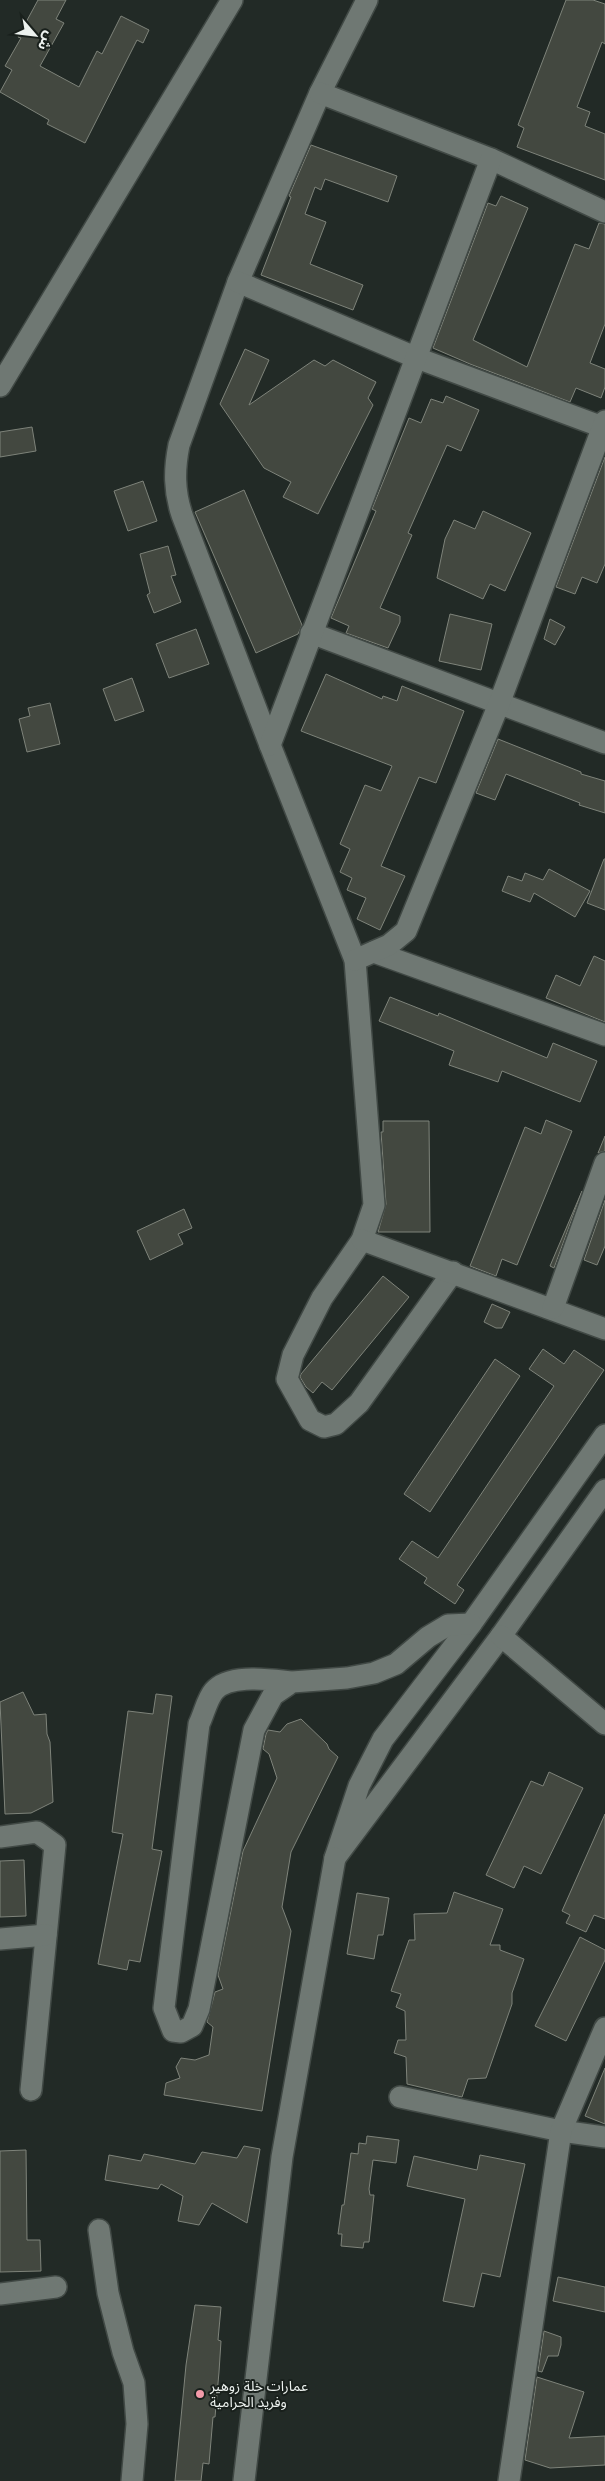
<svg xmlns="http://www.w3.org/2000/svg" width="605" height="2481" font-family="Georgia,'Noto Sans Arabic',serif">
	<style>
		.building { fill: #434840; stroke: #7e837a }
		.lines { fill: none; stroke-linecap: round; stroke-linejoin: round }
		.street-casing { stroke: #414945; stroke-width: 24 }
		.street { stroke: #6f7873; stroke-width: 21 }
		.poi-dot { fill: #f39aa9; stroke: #19201c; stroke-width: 2 }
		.labels { text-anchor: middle; stroke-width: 4; stroke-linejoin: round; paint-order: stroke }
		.poi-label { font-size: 14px; fill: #edf2ef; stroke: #19201c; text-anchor: start }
	</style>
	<rect width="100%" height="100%" fill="#222a26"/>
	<!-- building -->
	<g class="building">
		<polygon points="38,0 66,0 56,19 64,23 40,66 79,87 97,51 102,54 121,16 149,30 143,43 137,40 85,143 47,124 49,120 0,92 12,70 5,66 21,38 18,37"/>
		<polygon points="566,0 593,0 605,4 605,44 602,42 577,107 590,112 585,126 605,134 605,180 517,147 524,128 518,125"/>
		<polygon points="311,145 397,176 388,202 325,179 321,190 315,187 305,214 326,222 310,264 363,285 353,310 261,275 291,197 289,196"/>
		<polygon points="501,196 528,208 473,340 527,367 575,244 589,249 599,223 605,224 605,324 590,363 605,369 605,387 601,398 576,388 570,402 470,364 433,348 488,203 496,206"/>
		<polygon points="245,349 269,360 249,405 314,360 325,366 333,360 376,382 368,398 373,405 318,514 283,497 291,482 264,468 220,404"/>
		<polygon points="446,396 479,410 461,451 447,445 408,533 412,535 380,608 400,616 400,622 388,648 346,633 349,626 331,618 376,511 372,509 409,418 421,423 431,399 443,403"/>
		<polygon points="32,427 36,451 0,457 0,432"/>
		<polygon points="605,457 605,564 597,583 582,577 575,594 556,587"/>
		<polygon points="143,481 157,521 128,531 114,491"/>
		<polygon points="244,490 302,625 298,634 256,653 195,512"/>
		<polygon points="483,511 531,533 505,591 490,584 483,599 437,578 445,539 454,520 475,529"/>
		<polygon points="168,546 176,575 171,576 181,602 154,613 147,595 150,593 140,554"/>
		<polygon points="450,614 492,624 481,670 439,661"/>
		<polygon points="550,619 565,627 555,645 544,639"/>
		<polygon points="196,629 209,664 169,678 156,644"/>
		<polygon points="326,674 382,699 383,696 397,701 402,686 464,711 436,783 419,777 381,866 405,876 380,930 357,919 366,898 347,890 352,878 340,872 350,849 340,844 365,785 381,791 392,766 301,731"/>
		<polygon points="132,678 144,711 115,721 103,689"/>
		<polygon points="50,703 60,744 27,752 19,719 30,716 28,708"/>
		<polygon points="498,739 581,772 581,774 605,781 605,813 579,805 580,803 506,774 495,800 476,793"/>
		<polygon points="604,859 605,859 605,910 587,903"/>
		<polygon points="549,869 590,891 575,917 534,893 530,902 502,891 508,876 522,881 525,873 543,880"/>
		<polygon points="594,956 605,961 605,1022 546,998 556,975 580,986"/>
		<polygon points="390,997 438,1016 439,1013 547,1058 553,1043 597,1061 580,1102 502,1071 498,1082 449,1065 454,1051 379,1021"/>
		<polygon points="546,1120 572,1131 517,1265 502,1259 496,1276 470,1266 525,1127 541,1134"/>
		<polygon points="383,1121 429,1121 430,1232 378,1232 386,1204 381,1132 383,1132"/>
		<polygon points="605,1136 605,1151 598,1153"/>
		<polygon points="582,1191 554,1268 550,1266"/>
		<polygon points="605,1200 605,1246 597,1265 584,1260"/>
		<polygon points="184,1209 192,1228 178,1234 183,1244 150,1260 137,1231"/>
		<polygon points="383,1276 409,1297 332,1390 322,1382 313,1393 306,1387 300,1377 301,1374"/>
		<polygon points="492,1304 510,1312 502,1328 496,1328 484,1322"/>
		<polygon points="543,1349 564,1364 574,1350 604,1370 457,1585 464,1590 455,1604 424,1583 427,1578 399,1559 412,1541 438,1558 554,1386 529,1369"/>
		<polygon points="495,1359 520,1376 430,1512 404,1494"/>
		<polygon points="23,1692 34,1715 46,1714 47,1734 50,1742 53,1802 31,1813 5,1814 0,1702"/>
		<polygon points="156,1694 172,1696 152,1849 162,1851 140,1962 129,1960 127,1970 98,1964 123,1834 112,1832 128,1711 153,1714"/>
		<polygon points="301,1719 327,1744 329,1749 338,1757 291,1852 282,1907 291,1931 262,2111 164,2095 166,2083 180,2078 176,2067 181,2058 195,2060 209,2055 213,2027 207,2022 215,1992 223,1989 218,1975 243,1851 277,1778 269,1754 263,1749 266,1734 268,1730 280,1732 287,1724"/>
		<polygon points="549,1772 583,1788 541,1874 524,1866 514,1888 486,1875 531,1781 543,1786"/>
		<polygon points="605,1814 605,1919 594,1915 586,1932 566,1923 570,1915 562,1911"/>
		<polygon points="24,1860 26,1916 0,1917 0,1861"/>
		<polygon points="454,1892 503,1909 490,1945 500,1945 500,1950 524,1959 512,1993 512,2004 486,2078 468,2079 462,2097 407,2084 406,2057 394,2053 398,2040 406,2040 405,2011 396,2007 401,1994 391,1991 409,1940 415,1940 414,1914 447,1913"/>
		<polygon points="357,1893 389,1898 383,1935 378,1935 374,1959 347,1954"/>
		<polygon points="580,1937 605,1950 605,1960 566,2041 535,2026"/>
		<polygon points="605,2068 605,2124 585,2116"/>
		<polygon points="367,2136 399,2140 396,2163 373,2160 369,2189 370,2195 374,2195 369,2242 364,2242 363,2248 341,2246 342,2234 338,2234 342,2205 344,2205 351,2153 358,2154 359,2143 366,2144"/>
		<polygon points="244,2146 260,2149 247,2223 212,2203 199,2225 178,2221 183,2196 161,2184 158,2189 105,2180 109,2155 141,2161 144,2154 195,2164 202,2152 237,2158"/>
		<polygon points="26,2150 27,2240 40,2240 41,2271 0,2272 0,2151"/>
		<polygon points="480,2155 525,2164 500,2277 482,2273 474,2307 443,2301 465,2199 407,2186 414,2156 477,2170"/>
		<polygon points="558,2277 605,2287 605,2312 553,2301"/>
		<polygon points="195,2305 221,2307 218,2340 221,2341 219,2372 215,2417 213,2417 209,2464 203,2463 201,2481 175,2481 186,2365"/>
		<polygon points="544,2331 561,2337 561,2345 558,2356 548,2356 542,2372 538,2371"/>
		<polygon points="537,2377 584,2392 569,2438 605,2436 605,2465 550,2468 525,2460"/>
	</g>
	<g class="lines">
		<!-- street casing -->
		<g class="street-casing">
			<g id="street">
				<path d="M367 0 320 93 238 282 179 445C174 470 174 491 182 515L270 745 355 960 374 1205 362 1240 322 1298 293 1355 287 1379 310 1420 324 1427 336 1424 359 1403 453 1272"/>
				<polyline points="320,93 491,159 605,212"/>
				<polyline points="238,282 417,358 605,428"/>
				<polyline points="0,386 232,0"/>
				<polyline points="311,633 605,743"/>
				<polyline points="270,745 491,159"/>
				<polyline points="374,952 605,1035"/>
				<polyline points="355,960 389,945 406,931 499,704 605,421"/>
				<polyline points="362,1240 605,1329"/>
				<polyline points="553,1308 605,1163"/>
				<polyline points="605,1435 471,1624 383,1739 359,1786 335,1858 501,1636 605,1490"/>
				<polyline points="501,1636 605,1724"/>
				<path d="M292 1682C271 1680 229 1673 214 1691 207 1699 204 1714 199 1724L164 2008 173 2031 181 2032 192 2026 199 2009 254 1730 273 1695 292 1682 347 1678 374 1673 396 1664 428 1637 448 1625 471 1624"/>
				<polyline points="0,1837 37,1832 55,1845 31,2090"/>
				<polyline points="0,1939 46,1935"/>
				<polyline points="400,2097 561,2131 605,2137"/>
				<polyline points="99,2230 108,2293 123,2352 134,2383 137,2424 132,2481"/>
				<polyline points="0,2294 56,2287"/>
				<polyline points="244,2481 282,2157 335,1858"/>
				<polyline points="509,2481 561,2131 605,2028"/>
			</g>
		</g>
		<!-- street -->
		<use href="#street" class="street"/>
	</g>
	<!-- markers -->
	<circle class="poi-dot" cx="200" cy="2394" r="5"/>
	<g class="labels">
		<!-- poi labels -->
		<g class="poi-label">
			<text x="210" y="2391">عمارات خلة زوهير<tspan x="210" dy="16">وفريد الحرامية</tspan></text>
		</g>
	</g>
	<!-- north arrow -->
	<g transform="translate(35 35) rotate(118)" stroke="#19201c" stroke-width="4" paint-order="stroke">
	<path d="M0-4L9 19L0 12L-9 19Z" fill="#edf2ef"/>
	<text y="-8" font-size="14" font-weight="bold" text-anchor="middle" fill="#edf2ef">ش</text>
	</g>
</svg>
